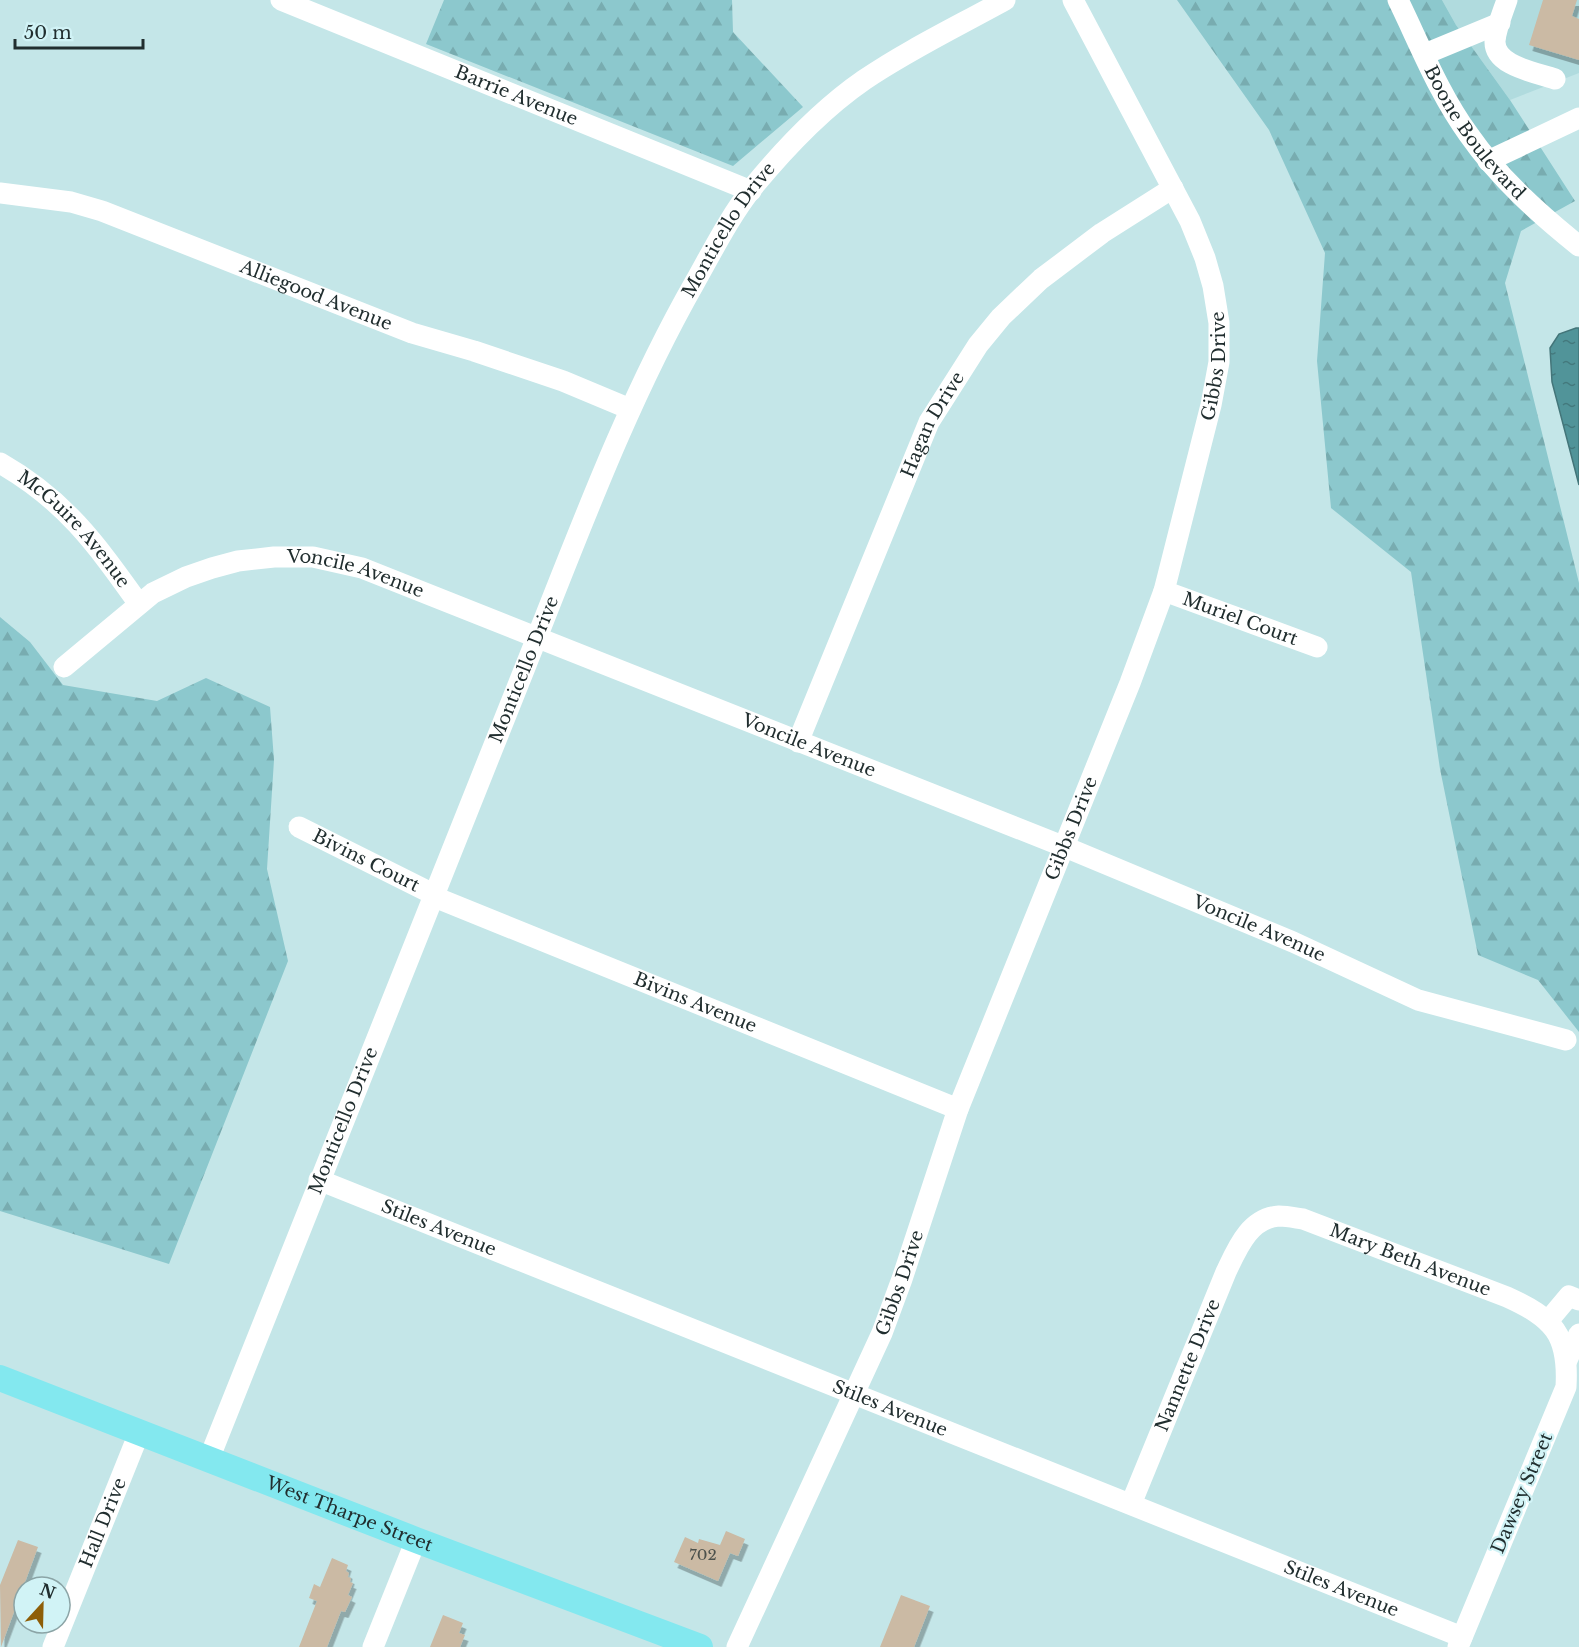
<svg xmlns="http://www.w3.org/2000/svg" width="1579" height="1647" font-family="'Libre Baskerville',serif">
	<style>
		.built { fill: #b0dbde }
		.forest { fill: url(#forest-firs) }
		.water { fill: url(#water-ripples); stroke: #437579; stroke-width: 1.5 }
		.building { fill: #cbbaa4; filter: url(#shadow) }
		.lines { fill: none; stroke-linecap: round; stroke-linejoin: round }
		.minor { stroke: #fff; stroke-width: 21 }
		.major { stroke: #83e8ef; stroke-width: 26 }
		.labels { text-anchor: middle; stroke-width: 4.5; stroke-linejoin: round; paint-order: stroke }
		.number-label { font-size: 15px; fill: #4c514c }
		.street-label { font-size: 18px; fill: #212e2f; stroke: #d1f3f6 }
	</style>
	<defs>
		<pattern id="forest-firs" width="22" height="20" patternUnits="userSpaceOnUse" patternTransform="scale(1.5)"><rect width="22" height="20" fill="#8cc8cd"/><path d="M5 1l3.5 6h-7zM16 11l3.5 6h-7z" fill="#78acb0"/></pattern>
		<pattern id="water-ripples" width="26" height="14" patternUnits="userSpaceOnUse" patternTransform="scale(1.5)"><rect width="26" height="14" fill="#519499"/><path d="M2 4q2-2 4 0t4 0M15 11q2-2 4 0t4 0" fill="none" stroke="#43797d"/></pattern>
		<filter id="shadow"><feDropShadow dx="3.5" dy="6" stdDeviation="0" flood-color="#0004"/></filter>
	</defs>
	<rect width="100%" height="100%" fill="#c4e6e8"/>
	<path class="built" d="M1442,0H1579V73L1510,100L1456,25Z"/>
	<path class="forest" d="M444,0H732L733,32L803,107L733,166L426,44Z
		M1177,0H1442L1456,25L1510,100L1575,201L1521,231L1505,283L1579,583V1032L1538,980L1478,955L1440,769L1411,572L1331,508L1317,361L1325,253L1269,130Z
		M0,617L30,642L63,685L157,701L206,678L270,707L274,760L267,869L288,961L169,1264L0,1211Z"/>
	<path class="water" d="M1576,328H1579V485L1552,382L1550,348L1559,334Z"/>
	<path class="building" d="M1543,0H1577L1572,16L1579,19V60L1529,45Z
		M726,1531L745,1539L738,1556L730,1553L718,1581L674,1562L685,1537L698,1543L699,1539L720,1545Z
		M18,1540L38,1547L1,1647L0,1585Z
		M332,1558L348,1565L346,1571L349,1573L348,1577L351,1578L350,1582L353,1583L348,1595L352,1597L345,1612L341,1611L327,1647H299L317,1601L309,1598L314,1584L320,1587Z
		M901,1595L930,1606L923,1624L914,1647H880Z
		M443,1615L463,1623L459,1633L465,1635L460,1647H430Z"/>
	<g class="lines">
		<g class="minor">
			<path id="s1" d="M281,0L751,191"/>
			<path id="s2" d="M1398,0C1420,45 1439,94 1469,135C1499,178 1538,213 1579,246"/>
			<path d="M1507,0C1503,12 1496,28 1495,41C1494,66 1535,72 1555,79"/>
			<path d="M1425,54L1500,23"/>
			<path d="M1488,161L1579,118"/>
			<path id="s3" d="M0,193L71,202L102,211L412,333L474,351L563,381L630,409"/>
			<path id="s4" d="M0,463C65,500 96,544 139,604"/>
			<path id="s5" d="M1164,591L1317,647"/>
			<path id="s6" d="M64,667L153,593L186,577L212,568L238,561L274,557H313L362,568L1065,847L1293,942L1418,1000L1566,1040"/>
			<path id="s7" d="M798,742L929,422L978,345L1001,317L1041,279L1102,233L1173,188"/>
			<path id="s8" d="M299,827L433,894"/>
			<path id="s9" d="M432,896L958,1109"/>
			<path id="s10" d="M319,1180L1462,1637"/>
			<path d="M1548,1321L1569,1296L1579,1300"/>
			<path d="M1567,1360L1579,1334"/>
			<path id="s11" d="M209,1459C314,1194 419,929 526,665C578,535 626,403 695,282C713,250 730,216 753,187C785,148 822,109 864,80C908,50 958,26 1005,0"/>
			<path id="s12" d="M1131,1504L1226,1272C1237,1249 1249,1218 1279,1216C1287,1216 1296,1218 1303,1219L1507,1297C1553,1318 1569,1334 1566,1387L1458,1647"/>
			<path id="s13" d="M53,1647L139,1433"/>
			<path d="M373,1647L416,1540"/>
			<path id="s14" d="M737,1647L882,1333L902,1279L958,1109L1130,683L1164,591L1211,405L1219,362V323L1213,286L1205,258L1190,221L1073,0"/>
		</g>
		<path class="major" id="s15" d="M0,1378L416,1540L700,1647"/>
	</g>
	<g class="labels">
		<g class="number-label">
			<text x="703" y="1560">702</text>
		</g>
		<g class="street-label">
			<text dy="6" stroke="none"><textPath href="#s1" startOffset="254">Barrie Avenue</textPath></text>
			<text dy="6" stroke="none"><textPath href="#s2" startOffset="154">Boone Boulevard</textPath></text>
			<text dy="6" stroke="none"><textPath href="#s11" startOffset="1336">Monticello Drive</textPath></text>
			<text dy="6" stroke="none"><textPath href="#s3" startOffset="334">Alliegood Avenue</textPath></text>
			<text dy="6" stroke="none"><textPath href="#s14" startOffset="1371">Gibbs Drive</textPath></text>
			<text dy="6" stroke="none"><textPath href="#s7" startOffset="345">Hagan Drive</textPath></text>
			<text dy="6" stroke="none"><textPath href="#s4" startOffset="100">McGuire Avenue</textPath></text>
			<text dy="6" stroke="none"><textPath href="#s6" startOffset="327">Voncile Avenue</textPath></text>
			<text dy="6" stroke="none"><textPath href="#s5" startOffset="81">Muriel Court</textPath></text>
			<text dy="6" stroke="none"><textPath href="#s11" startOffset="850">Monticello Drive</textPath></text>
			<text dy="6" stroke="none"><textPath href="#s6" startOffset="813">Voncile Avenue</textPath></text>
			<text dy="6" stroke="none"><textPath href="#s14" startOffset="885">Gibbs Drive</textPath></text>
			<text dy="6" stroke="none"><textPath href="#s8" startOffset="75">Bivins Court</textPath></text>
			<text dy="6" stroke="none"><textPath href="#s6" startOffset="1299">Voncile Avenue</textPath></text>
			<text dy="6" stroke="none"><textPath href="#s9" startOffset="284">Bivins Avenue</textPath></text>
			<text dy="6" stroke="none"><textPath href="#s11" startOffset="364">Monticello Drive</textPath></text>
			<text dy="6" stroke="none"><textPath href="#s10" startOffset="129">Stiles Avenue</textPath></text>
			<text dy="6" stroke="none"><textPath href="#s12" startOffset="471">Mary Beth Avenue</textPath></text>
			<text dy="6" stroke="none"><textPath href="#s14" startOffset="399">Gibbs Drive</textPath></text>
			<text dy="6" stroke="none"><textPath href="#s12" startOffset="150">Nannette Drive</textPath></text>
			<text dy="6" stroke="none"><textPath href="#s10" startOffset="615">Stiles Avenue</textPath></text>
			<text transform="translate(1522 1493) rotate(-67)" y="6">Dawsey Street</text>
			<text dy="6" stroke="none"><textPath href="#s15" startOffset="375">West Tharpe Street</textPath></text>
			<text dy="6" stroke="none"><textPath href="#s13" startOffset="134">Hall Drive</textPath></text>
			<text dy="6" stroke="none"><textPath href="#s10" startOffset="1101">Stiles Avenue</textPath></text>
		</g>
	</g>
	<g transform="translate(42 1605) rotate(22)"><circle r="28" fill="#d1f3f6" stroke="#8ba4a6" stroke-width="1.5"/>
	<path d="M0-4.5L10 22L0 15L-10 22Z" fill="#8e5e08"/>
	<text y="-9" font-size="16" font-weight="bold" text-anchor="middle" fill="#212e2f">N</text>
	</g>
	<path d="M15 39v9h128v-9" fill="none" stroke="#212e2f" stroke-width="3"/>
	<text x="24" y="39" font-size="18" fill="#212e2f" stroke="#d1f3f6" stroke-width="4.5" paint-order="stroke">50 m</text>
</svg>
